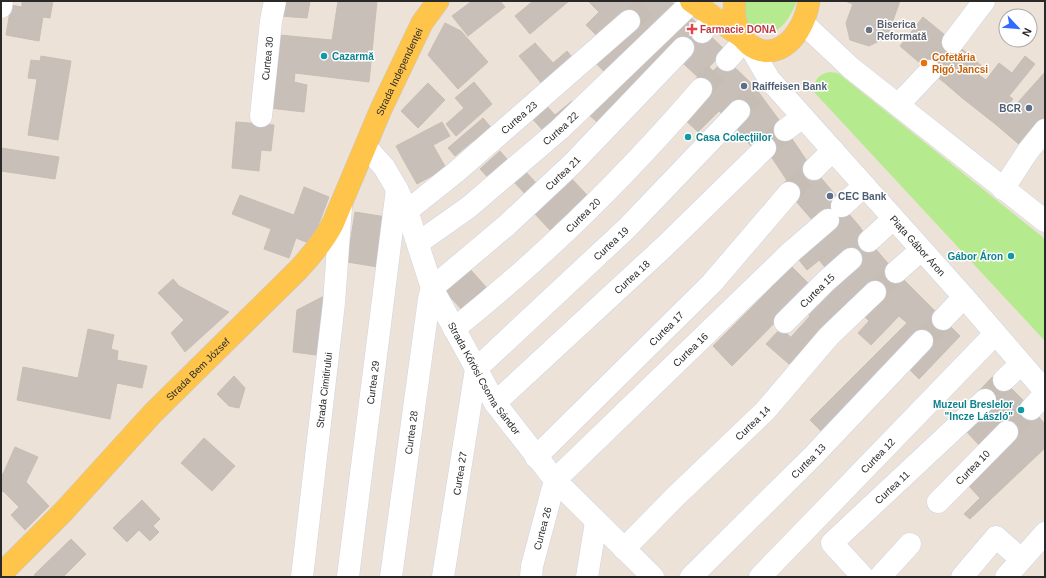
<svg xmlns="http://www.w3.org/2000/svg" width="1046" height="578" font-family="Arial,sans-serif">
	<style>
		.green { fill: #b6ea8e }
		.building { fill: #c8bfb8; stroke: #c8beb2 }
		.lines { fill: none; stroke-linecap: round; stroke-linejoin: round }
		.minor-tunnel { stroke: #c6bdb5; stroke-width: 22; stroke-dasharray: 22 11; stroke-linecap: butt }
		.minor-casing { stroke: #cdd4e4; stroke-width: 23 }
		.major-casing { stroke: #c7c7c7; stroke-width: 23 }
		.minor { stroke: #fff; stroke-width: 22 }
		.major { stroke: #ffc54b; stroke-width: 22 }
		.health-dot { fill: #e0444e; stroke: #fff; stroke-width: 1.5 }
		.worship-dot { fill: #6b7280; stroke: #fff; stroke-width: 1.5 }
		.culture-dot { fill: #0f9aa8; stroke: #fff; stroke-width: 1.5 }
		.food-dot { fill: #e8710a; stroke: #fff; stroke-width: 1.5 }
		.service-dot { fill: #5c6f8a; stroke: #fff; stroke-width: 1.5 }
		.labels { text-anchor: middle; stroke-width: 3; stroke-linejoin: round; paint-order: stroke }
		.worship-label { font-size: 10px; font-weight: bold; fill: #5b616d; stroke: #fff; text-anchor: start }
		.health-label { font-size: 10px; font-weight: bold; fill: #be3a42; stroke: #fff; text-anchor: start }
		.culture-label { font-size: 10px; font-weight: bold; fill: #0d838f; stroke: #fff; text-anchor: start }
		.food-label { font-size: 10px; font-weight: bold; fill: #c56008; stroke: #fff; text-anchor: start }
		.street-label { font-size: 10px; fill: #292929; stroke: #fff }
		.service-label { font-size: 10px; font-weight: bold; fill: #4e5e75; stroke: #fff; text-anchor: start }
	</style>
	<rect width="100%" height="100%" fill="#ede2d8"/>
	<path class="green" d="M747,1H797C792,13 785,27 773,32C761,37 746,29 743,16C743,12 745,5 747,1Z
		M830,72L838,73L1045,239V341L814,92C813,80 819,74 830,72Z"/>
	<path class="building" d="M22,1H53L50,18L43,17L39,41L6,35L11,5L22,7Z
		M281,1H310L307,18L278,16Z
		M338,1H377L369,82L295,73L294,82L307,85L304,112L269,108L279,35L332,40Z
		M472,1H500L505,7L468,36L452,16Z
		M533,1H559L563,6L530,34L515,16Z
		M559,1H569L563,6Z
		M588,1H615L625,10L599,38L586,25L599,12Z
		M615,1H671L676,6L652,33Z
		M845,1H900L887,37L869,46L850,40L846,23L853,4Z
		M686,13L701,27L674,55L659,40Z
		M923,17L945,35L921,64L900,46Z
		M635,19L652,33L611,79L593,60Z
		M445,23L461,31L488,62L458,89L428,55Z
		M701,27L725,50L699,78L674,55Z
		M945,35L969,55L946,84L921,64Z
		M659,40L674,55L627,104L612,89Z
		M535,43L553,63L567,51L578,64L547,90L519,56Z
		M969,55L984,68L961,97L946,84Z
		M41,56L71,61L58,140L28,135L37,79L28,78L31,60L40,61Z
		M1025,56L1035,64L1009,96L1013,99L994,123L961,97L979,75L986,80L999,63L1012,73Z
		M727,57V60L754,86L725,116L719,111L698,132L681,116L702,82Z
		M1045,72V119L1021,146L994,123L1009,106L1012,109Z
		M474,82L492,104L456,136L446,124L464,108L455,98Z
		M428,83L445,100L418,128L401,111Z
		M754,86L782,124L754,150L734,125L735,106Z
		M612,89L627,104L604,128L588,114Z
		M572,101L577,107L546,134L530,116L544,103L555,115Z
		M483,118L494,131L478,145L474,140L455,156L448,148Z
		M236,122L274,125L271,151L261,150L259,171L232,168Z
		M442,122L450,136L404,161L396,146Z
		M782,124L809,164L788,182L762,143Z
		M433,145L446,168L417,184L404,161Z
		M1,148L59,157L55,179L1,171Z
		M500,151L512,165L492,182L480,169Z
		M809,164L839,199L813,221L783,186Z
		M524,170L539,186L528,197L513,181Z
		M570,177L587,195L550,230L534,213Z
		M304,187L329,197L311,244L296,238L289,258L264,249L271,229L232,214L240,195L294,215Z
		M839,199L842,206L860,227L807,270L795,255L822,213Z
		M355,212L386,217L378,267L347,262Z
		M860,227L869,241L891,267L872,284L871,282L842,311L824,293L829,272L819,260Z
		M788,263L811,286L732,366L713,346L772,287L768,283Z
		M891,267L920,296L899,316L869,286Z
		M469,268L486,287L462,310L444,290Z
		M173,279L179,286L229,312L185,352L171,333L184,320L158,293Z
		M824,293L842,311L822,329L805,311Z
		M328,294L324,356L293,352L297,310Z
		M878,295L899,316L871,345L858,333L869,321L861,313Z
		M920,296L940,316L823,433L810,420L907,323L899,316Z
		M810,316L822,329L803,349L791,337Z
		M940,316L960,336L919,379L903,363L918,337Z
		M781,328L803,349L789,364L766,344Z
		M88,329L114,335L111,349L118,351L117,360L147,366L142,388L117,383L110,419L17,400L23,367L78,378Z
		M234,376L245,388L239,408L229,406L217,394Z
		M1000,377L1028,405L982,448L963,428L981,395Z
		M1028,405L1045,424V448L970,519L964,514L980,498L967,484L1003,428Z
		M204,438L235,466L212,491L181,463Z
		M15,447L38,457L26,482L49,506L25,530L11,515L19,507L4,492L1,491V474H3Z
		M142,500L160,519L153,526L159,532L150,541L139,530L127,542L113,528Z
		M71,539L86,554L63,577H37L34,575Z"/>
	<g class="lines">
		<path class="minor-tunnel" d="M629,21L652,1
			M930,71L953,42
			M701,89L727,60
			M739,111L757,91
			M765,148L785,130
			M789,193L814,169
			M875,292L896,272
			M922,341L943,319
			M985,400L1004,380
			M1007,432L1031,409"/>
		<defs>
			<g id="minor">
				<path d="M1,7L2,1"/>
				<path d="M803,23L851,68L1045,221"/>
				<path d="M702,32L714,17"/>
				<path d="M953,42L984,1"/>
				<path id="s1" d="M748,43L769,79L964,297L1045,391"/>
				<path d="M727,60L745,40"/>
				<path d="M898,105L930,71"/>
				<path id="s2" d="M261,116L271,21L275,1"/>
				<path d="M785,130L803,117"/>
				<path id="s3" d="M366,147L384,167L397,189L407,211L432,288L495,403L555,480L653,577"/>
				<path d="M814,169L833,150"/>
				<path d="M1003,189L1028,151L1045,130"/>
				<path d="M842,206L864,186"/>
				<path id="s4" d="M407,211L456,172L629,21"/>
				<path d="M869,241L893,219"/>
				<path id="s5" d="M418,243L469,207L560,129L692,2"/>
				<path d="M896,272L921,250"/>
				<path d="M943,319L964,297"/>
				<path id="s6" d="M785,322L826,281L851,259"/>
				<path id="s7" d="M454,329C543,258 626,176 701,89"/>
				<path d="M1004,380L1021,364"/>
				<path id="s8" d="M495,403L665,246L765,148"/>
				<path d="M1031,409L1045,394"/>
				<path id="s9" d="M536,457L712,283L789,193"/>
				<path id="s10" d="M938,502L1007,432"/>
				<path id="s11" d="M624,549L676,496L765,411L829,336L875,292"/>
				<path id="s12" d="M302,577L334,303L341,206"/>
				<path id="s13" d="M348,577L397,189"/>
				<path id="s14" d="M391,577L429,299L432,288L507,225L572,164L683,48"/>
				<path id="s15" d="M443,577L476,369L627,228L739,111"/>
				<path id="s16" d="M531,577L532,566L555,480L792,251L828,220"/>
				<path d="M587,577L596,522"/>
				<path id="s17" d="M691,577L813,456L922,341"/>
				<path id="s18" d="M760,577L995,334"/>
				<path id="s19" d="M863,577L832,543L985,400"/>
				<path d="M880,577L910,544"/>
				<path d="M962,577L996,537L1021,559"/>
				<path d="M1006,577L1045,533"/>
			</g>
			<g id="major">
				<path d="M691,1L742,37"/>
				<path d="M735,1C730,25 747,57 775,50C795,44 806,20 809,1"/>
				<path id="s20" d="M1,574L64,511L153,413L298,270C312,255 324,241 333,223L381,109L422,23L438,1"/>
			</g>
		</defs>
		<use href="#minor" class="minor-casing"/>
		<use href="#major" class="major-casing"/>
		<use href="#minor" class="minor"/>
		<use href="#major" class="major"/>
	</g>
	<path class="health-dot" d="M690 23h4v4h4v4h-4v4h-4v-4h-4v-4h4z"/>
	<circle class="worship-dot" cx="869" cy="30" r="4"/>
	<g class="culture-dot">
		<circle cx="324" cy="56" r="4"/>
		<circle cx="688" cy="137" r="4"/>
		<circle cx="1011" cy="256" r="4"/>
		<circle cx="1021" cy="410" r="4"/>
	</g>
	<circle class="food-dot" cx="924" cy="63" r="4"/>
	<g class="service-dot">
		<circle cx="744" cy="86" r="4"/>
		<circle cx="1029" cy="108" r="4"/>
		<circle cx="830" cy="196" r="4"/>
	</g>
	<g class="labels">
		<g class="worship-label">
			<text x="877" y="28">Biserica<tspan x="877" dy="12">Reformată</tspan></text>
		</g>
		<g class="health-label">
			<text x="700" y="33">Farmacie DONA</text>
		</g>
		<g class="culture-label">
			<text x="332" y="60">Cazarmă</text>
			<text x="696" y="141">Casa Colecțiilor</text>
			<text x="1003" y="260" text-anchor="end">Gábor Áron</text>
			<text x="1013" y="408" text-anchor="end">Muzeul Breslelor<tspan x="1013" dy="12">"Incze László"</tspan></text>
		</g>
		<g class="food-label">
			<text x="932" y="61">Cofetăria<tspan x="932" dy="12">Rigó Jancsi</tspan></text>
		</g>
		<g class="street-label">
			<text dy="4" stroke="none"><textPath href="#s2" startOffset="58">Curtea 30</textPath></text>
			<text dy="4" stroke="none"><textPath href="#s20" startOffset="649">Strada Independenței</textPath></text>
			<text dy="4" stroke="none"><textPath href="#s4" startOffset="146">Curtea 23</textPath></text>
			<text dy="4" stroke="none"><textPath href="#s5" startOffset="183">Curtea 22</textPath></text>
			<text dy="4" stroke="none"><textPath href="#s14" startOffset="466">Curtea 21</textPath></text>
			<text dy="4" stroke="none"><textPath href="#s7" startOffset="172">Curtea 20</textPath></text>
			<text dy="4" stroke="none"><textPath href="#s15" startOffset="395">Curtea 19</textPath></text>
			<text dy="4" stroke="none"><textPath href="#s1" startOffset="265">Piața Gábor Áron</textPath></text>
			<text dy="4" stroke="none"><textPath href="#s8" startOffset="186">Curtea 18</textPath></text>
			<text dy="4" stroke="none"><textPath href="#s6" startOffset="45">Curtea 15</textPath></text>
			<text dy="4" stroke="none"><textPath href="#s9" startOffset="183">Curtea 17</textPath></text>
			<text dy="4" stroke="none"><textPath href="#s16" startOffset="288">Curtea 16</textPath></text>
			<text dy="4" stroke="none"><textPath href="#s20" startOffset="284">Strada Bem József</textPath></text>
			<text dy="4" stroke="none"><textPath href="#s3" startOffset="262">Strada Kőrösi Csoma Sándor</textPath></text>
			<text dy="4" stroke="none"><textPath href="#s13" startOffset="196">Curtea 29</textPath></text>
			<text dy="4" stroke="none"><textPath href="#s12" startOffset="188">Strada Cimitirului</textPath></text>
			<text dy="4" stroke="none"><textPath href="#s11" startOffset="180">Curtea 14</textPath></text>
			<text dy="4" stroke="none"><textPath href="#s14" startOffset="146">Curtea 28</textPath></text>
			<text dy="4" stroke="none"><textPath href="#s18" startOffset="169">Curtea 12</textPath></text>
			<text dy="4" stroke="none"><textPath href="#s17" startOffset="165">Curtea 13</textPath></text>
			<text dy="4" stroke="none"><textPath href="#s10" startOffset="49">Curtea 10</textPath></text>
			<text dy="4" stroke="none"><textPath href="#s15" startOffset="105">Curtea 27</textPath></text>
			<text dy="4" stroke="none"><textPath href="#s19" startOffset="128">Curtea 11</textPath></text>
			<text dy="4" stroke="none"><textPath href="#s16" startOffset="50">Curtea 26</textPath></text>
		</g>
		<g class="service-label">
			<text x="752" y="90">Raiffeisen Bank</text>
			<text x="1021" y="112" text-anchor="end">BCR</text>
			<text x="838" y="200">CEC Bank</text>
		</g>
	</g>
	<rect width="1046" height="578" fill="none" stroke="#292929" stroke-width="4"/>
	<g transform="translate(1018 28) rotate(116)"><circle r="19" fill="#ffffff" stroke="#a9a9a9"/>
	<path d="M0-3L7 15L0 10L-7 15Z" fill="#336bff"/>
	<text y="-6" font-size="11" font-weight="bold" text-anchor="middle" fill="#292929">N</text>
	</g>
</svg>
